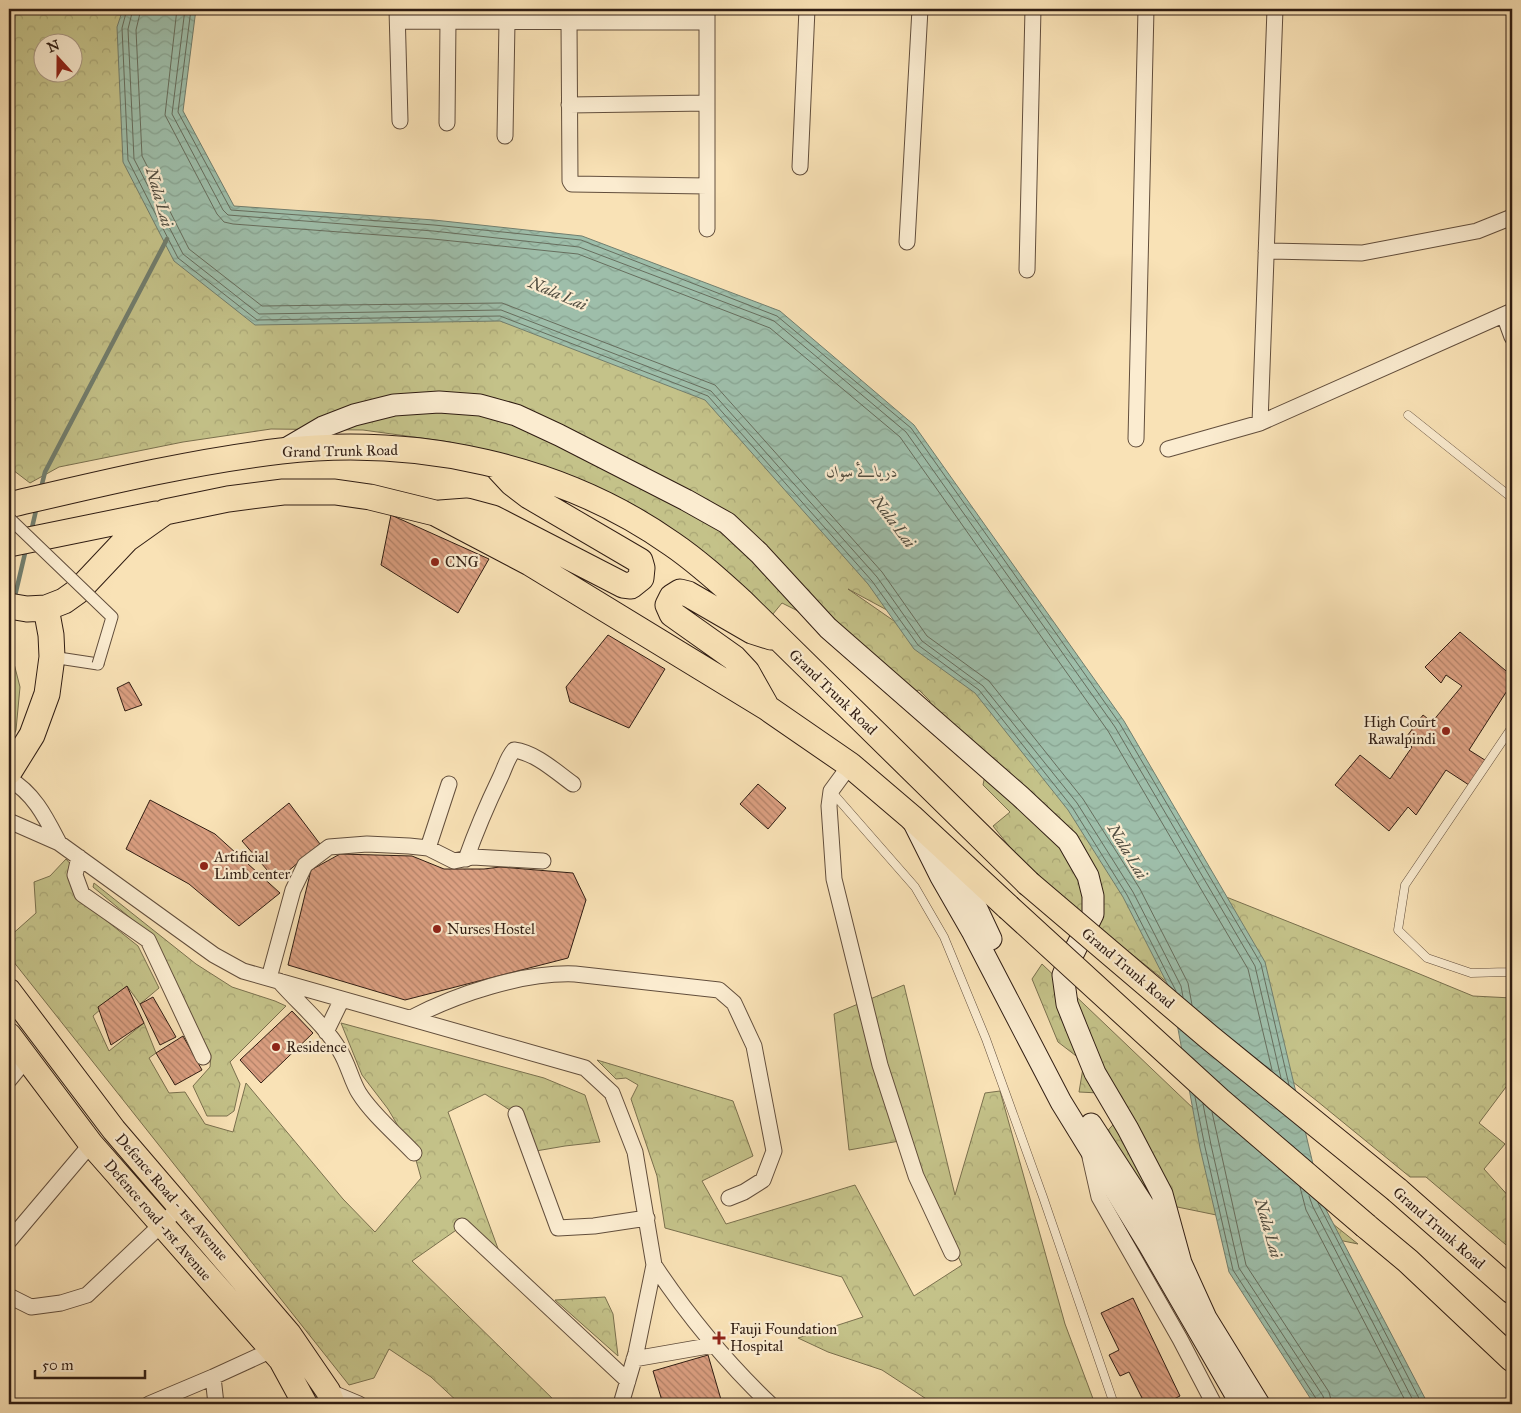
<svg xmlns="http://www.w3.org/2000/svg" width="1521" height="1413" font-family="'IM FELL Great Primer',Amiri,serif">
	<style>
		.green { fill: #c4c289; stroke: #7a704e }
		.forest { fill: url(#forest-crowns); stroke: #7a704e; fill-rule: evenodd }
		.water { fill: url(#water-waves); stroke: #727e6e }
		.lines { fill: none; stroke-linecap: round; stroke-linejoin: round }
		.shore { stroke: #676e5e; stroke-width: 1 }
		.stream { stroke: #727e6e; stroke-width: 4.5 }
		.building { fill: url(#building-back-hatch); stroke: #301d13 }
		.service-casing { stroke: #624e3c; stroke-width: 9 }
		.pedestrian-casing { stroke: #624e3c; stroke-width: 13 }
		.minor-casing { stroke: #624e3c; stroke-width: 17 }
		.secondary-casing { stroke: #301d13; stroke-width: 23 }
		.primary-casing { stroke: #301d13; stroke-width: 26 }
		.trunk-casing { stroke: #301d13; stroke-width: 27 }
		.service { stroke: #fbecd0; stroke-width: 8 }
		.pedestrian { stroke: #fbecd0; stroke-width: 11 }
		.minor { stroke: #fbecd0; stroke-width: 15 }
		.secondary { stroke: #fbecd0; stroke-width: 21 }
		.primary { stroke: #f9e2b6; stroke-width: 24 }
		.trunk { stroke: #f9e2b6; stroke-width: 25 }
		.pedestrian-bridge-casing { stroke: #624e3c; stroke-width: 13; stroke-linecap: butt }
		.trunk-bridge-casing { stroke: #301d13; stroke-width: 27; stroke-linecap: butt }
		.pedestrian-bridge { stroke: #fbecd0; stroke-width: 11 }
		.trunk-bridge { stroke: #f9e2b6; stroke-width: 25 }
		.poi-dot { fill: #8f2418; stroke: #fbecd0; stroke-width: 2 }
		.labels { text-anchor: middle; stroke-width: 4.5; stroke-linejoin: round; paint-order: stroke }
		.street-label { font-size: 15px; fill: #301d13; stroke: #fbecd0 }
		.poi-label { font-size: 15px; fill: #301d13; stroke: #fbecd0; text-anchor: start }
		.water-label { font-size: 16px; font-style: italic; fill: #514d40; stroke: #fbecd0 }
	</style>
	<defs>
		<pattern id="forest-crowns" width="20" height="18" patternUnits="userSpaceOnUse" patternTransform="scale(1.25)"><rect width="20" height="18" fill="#c4c289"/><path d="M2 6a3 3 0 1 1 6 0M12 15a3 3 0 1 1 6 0" fill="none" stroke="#a9a675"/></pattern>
		<pattern id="water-waves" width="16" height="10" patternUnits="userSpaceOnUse" patternTransform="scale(1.25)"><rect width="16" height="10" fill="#9ebeaa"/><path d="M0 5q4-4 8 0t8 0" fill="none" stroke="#88a391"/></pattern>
		<pattern id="building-back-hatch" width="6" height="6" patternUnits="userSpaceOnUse" patternTransform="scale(1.25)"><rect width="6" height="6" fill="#db9f81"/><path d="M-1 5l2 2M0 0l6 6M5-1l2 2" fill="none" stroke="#b28168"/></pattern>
	</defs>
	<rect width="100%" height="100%" fill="#f9e2b6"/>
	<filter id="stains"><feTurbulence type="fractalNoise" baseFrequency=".004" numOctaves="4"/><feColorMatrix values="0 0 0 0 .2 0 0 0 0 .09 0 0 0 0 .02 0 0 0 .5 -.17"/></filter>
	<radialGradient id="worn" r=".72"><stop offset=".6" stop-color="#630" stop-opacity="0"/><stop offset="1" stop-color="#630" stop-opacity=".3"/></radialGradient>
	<path class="green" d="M9,644L20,687L16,730L9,745Z"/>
	<path class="forest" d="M9,9H133L171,245L503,306L734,390L948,643L848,589L992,689L1108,850L1410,970L1473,996L1512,998V1079L1479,1123L1505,1144L1484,1169L1512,1200V1250L1426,1177H1410L1317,1101L1033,876L993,826L1010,812L983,785L988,760L924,715L930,701L919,690L912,693L837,646L798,611L782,603L768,620L529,466L450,442L363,430L271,429L183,442L59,467L30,483L9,467ZM42,42H72V72H42Z
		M66,859L74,868L78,898L138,946L159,988L140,1004L127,986L93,1016L109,1051L144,1023L156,1053L149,1058L169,1093L185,1092L205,1124L233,1132L246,1083L343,1199L375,1232L421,1178L414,1153L388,1109L362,1075L341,1023L544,1078L585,1095L600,1142L565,1146L530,1152L516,1114L485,1094L448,1112L504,1265L462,1226L412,1261L558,1404H460L431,1377L389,1349L374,1378L349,1385L9,956V937L36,913L34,882L50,876Z
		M94,883L196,964L232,987L275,1001L286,1006L230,1062L240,1084L234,1111L227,1116H207L193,1086L210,1067L211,1055L151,935L93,887Z
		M1042,964L1218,1132L1358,1244L1148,1201L1099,1140L1123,1114L1099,1093L1079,1092L1084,1062L1058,1042L1032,979Z
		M904,985L955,1195L985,1093L1000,1091L1065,1324L1095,1404H934L882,1370L828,1352L798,1338L863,1317L842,1277L665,1228L657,1176L631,1099L638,1085L626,1078L616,1079L597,1060L733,1101L753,1156L702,1181L726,1224L855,1185L914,1296L962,1265L905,1140L849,1150L834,1014Z
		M605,1297L613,1314L618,1356L555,1300Z"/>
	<path class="water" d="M123,9H196L183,111L234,206L434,220L582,236L780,311L914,425L1124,721L1265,962L1322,1202L1428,1404H1314L1229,1272L1200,1148L1171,991L1123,897L1068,810L975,693L914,649L868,584L705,400L500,321L255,325L174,261L123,162L117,27Z"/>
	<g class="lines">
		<path class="shore" d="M127,9L122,28L128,160L178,258L257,320L500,316L708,396L872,581L918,645L979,690L1072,807L1127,895L1176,991
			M133,9L128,29L134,159L183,254L259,314L501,310L711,391L877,577L922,641L983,686L1077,803L1133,892L1181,986L1183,997
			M141,9L136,30L142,156L189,249L262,306L502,303L715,385L882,572L927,636L989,681L1083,799L1140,889L1188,983L1192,1005
			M177,9L165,115L217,214L224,222L233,224L433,239L578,254L770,328L900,437L1108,731L1248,969L1272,1070
			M185,9L172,114L223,210L228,215L433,231L579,247L774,321L906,432L1115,727L1255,966L1281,1078
			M191,9L178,112L231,210L434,225L581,240L777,316L911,428L1120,724L1261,964L1289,1085
			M1195,1097L1205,1147L1233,1270L1317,1400L1318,1404
			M1203,1104L1211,1145L1239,1268L1323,1396L1325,1404
			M1212,1112L1246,1265L1329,1392L1332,1404
			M1300,1187L1306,1210L1407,1404
			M1309,1196L1313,1207L1415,1404
			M1318,1203L1422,1404"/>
		<path class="stream" d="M41,488L45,472L167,239
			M31,532L37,506
			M14,600L26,549"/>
	</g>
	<path class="building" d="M391,515L489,559L458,613L381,565Z
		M1460,632L1512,676V683L1469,750L1488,762L1472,787L1446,770L1416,815L1408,807L1389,831L1335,785L1360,755L1390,779L1412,747L1404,740L1423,715L1432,722L1462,686L1446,675L1441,683L1425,667Z
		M608,635L665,669L629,728L570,702L566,687Z
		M129,682L142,705L125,711L117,688Z
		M758,784L786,808L768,829L740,804Z
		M150,800L215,834L280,893L239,926L189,884L126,849Z
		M289,803L320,844L286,873L274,878L242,841Z
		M340,854L412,856L444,869H484L500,867L573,873L586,900L568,958L405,1000L288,965L311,870Z
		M127,986L144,1023L111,1045L98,1007Z
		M153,997L176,1037L160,1045L140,1004Z
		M292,1011L313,1033L261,1083L240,1060Z
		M183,1036L202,1070L175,1085L156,1053Z
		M1133,1298L1180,1396L1164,1404H1145L1129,1372L1120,1376L1109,1355L1119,1350L1101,1313Z
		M708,1355L722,1403L716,1404H663L653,1371Z"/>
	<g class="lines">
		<defs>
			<path id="service" d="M1408,415L1512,498
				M1512,727L1405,885L1398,930L1427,958L1471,973L1507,972L1512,971
				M831,791L915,887L944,937L986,1039L1043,1197L1114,1404"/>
			<path id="pedestrian" d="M52,657L98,664"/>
			<path id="minor" d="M397,9L400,121
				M399,21L707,22
				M569,22L570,181L572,184L707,186
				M569,105L707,103
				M447,123L448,21
				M505,136L507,22
				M800,167L807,9
				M707,229V9
				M907,242L920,9
				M1266,251L1362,253L1477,231L1512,217
				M1027,270L1033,9
				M1504,315L1512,337
				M1260,423L1275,9
				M1136,439L1146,9
				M1168,449L1260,423L1512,311
				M850,765L831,791L829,806L834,879L880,1065L916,1176L952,1253
				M9,779C34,793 46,818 59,843
				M9,821L59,843L214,955L243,971L585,1068L612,1093L635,1152L654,1265L636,1353L621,1404
				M428,848L449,784
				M79,857L75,875L82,894L148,940L203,1057
				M466,859C476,831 487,805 500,778C505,768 507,758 514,750C536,753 555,771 573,784
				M269,978L293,890L305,865L329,847L367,844L409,846L428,848L454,861L473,857L543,861
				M279,981C299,1004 325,1025 340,1051C348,1064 352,1082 359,1093C372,1114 397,1135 414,1153
				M411,1018C457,994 523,972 575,974L719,990L734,1003L754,1046L774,1151L763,1180L744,1192L729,1198
				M326,1032L342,999
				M9,1080L27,1058
				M516,1114L558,1228L594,1226L647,1218
				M1090,1157L1099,1197L1180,1339L1214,1404
				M462,1226L628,1381
				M9,1241L91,1144
				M654,1265C688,1316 726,1362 770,1404
				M9,1296L31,1307L61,1303L87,1295L180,1207
				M634,1359L714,1345
				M213,1377L216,1404
				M328,1391L359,1404
				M149,1404L213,1377L272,1350"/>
			<path id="secondary" d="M282,451L323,427L354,415L394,405L439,402L480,405L516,415L559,435L686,500L727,523L759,553L828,628L1020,796L1068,841L1088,876L1093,896V914L1065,970L1063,975L1067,1004L1077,1029L1095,1073L1128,1129L1162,1194L1181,1263
				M914,823L941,877L972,931L1061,1102L1149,1245L1241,1404
				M953,858L991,939
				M1091,1124L1181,1263L1206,1318L1259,1404"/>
			<path id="primary" d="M9,991L114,1130L289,1334L328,1391L333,1404
				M9,1035L91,1144L281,1360L305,1404"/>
			<path id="trunk" d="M9,505C99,484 189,462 281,451C416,436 560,465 672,544C697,561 719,581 741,601L1028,883
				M440,513L467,511L493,518L623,585L631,586L641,578L642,568L640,561L529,496L512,483L499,469
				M9,544L156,514
				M9,606L27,609L46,608L64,601L78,591L127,539L165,512L228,499L283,492H335L370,497L435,513L530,563L766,707L850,765L911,817L1008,907
				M765,704L747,672L734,658L672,614L668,605L672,597L680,592L688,594L752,631L771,637
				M9,772L32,735L47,694L52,657L51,635L46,608
				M1397,1190L1512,1291
				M1366,1226L1408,1261L1512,1359"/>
		</defs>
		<use href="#service" class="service-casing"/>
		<use href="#pedestrian" class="pedestrian-casing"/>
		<use href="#minor" class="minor-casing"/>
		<use href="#secondary" class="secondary-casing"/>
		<use href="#primary" class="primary-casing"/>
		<use href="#trunk" class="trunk-casing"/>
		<use href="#service" class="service"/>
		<use href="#pedestrian" class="pedestrian"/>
		<use href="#minor" class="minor"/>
		<use href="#secondary" class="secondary"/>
		<use href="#primary" class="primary"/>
		<use href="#trunk" class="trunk"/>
		<defs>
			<path id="pedestrian-bridge" d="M9,518L112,617L98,664"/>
			<path id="trunk-bridge" d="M1028,883L1209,1037L1397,1190
				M1008,907L1219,1100L1366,1226"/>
		</defs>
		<use href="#pedestrian-bridge" class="pedestrian-bridge-casing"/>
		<use href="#trunk-bridge" class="trunk-bridge-casing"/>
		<use href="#pedestrian-bridge" class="pedestrian-bridge"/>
		<use href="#trunk-bridge" class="trunk-bridge"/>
	</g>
	<g class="poi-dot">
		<circle cx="435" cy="562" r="5"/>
		<circle cx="1446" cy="731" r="5"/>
		<circle cx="204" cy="866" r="5"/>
		<circle cx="437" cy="929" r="5"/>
		<circle cx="276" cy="1047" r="5"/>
		<path d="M716.5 1330.5h5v5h5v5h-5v5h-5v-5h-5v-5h5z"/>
	</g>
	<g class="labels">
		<g class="street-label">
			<text transform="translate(340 451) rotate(-1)" y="5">Grand Trunk Road</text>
			<text transform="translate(833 692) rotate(44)" y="5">Grand Trunk Road</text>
			<text transform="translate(1128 968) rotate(40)" y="5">Grand Trunk Road</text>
			<text transform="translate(172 1197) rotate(49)" y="5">Defence Road - 1st Avenue</text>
			<text transform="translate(158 1220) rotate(49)" y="5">Defence road -1st Avenue</text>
			<text transform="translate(1439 1228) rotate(41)" y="5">Grand Trunk Road</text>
		</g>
		<g class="poi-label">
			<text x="445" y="567">CNG</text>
			<text x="1436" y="727" text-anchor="end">High Court<tspan x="1436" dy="17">Rawalpindi</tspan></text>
			<text x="214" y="862">Artificial<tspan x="214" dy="17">Limb center</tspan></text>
			<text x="447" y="934">Nurses Hostel</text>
			<text x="286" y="1052">Residence</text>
			<text x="730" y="1334">Fauji Foundation<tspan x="730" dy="17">Hospital</tspan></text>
		</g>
		<g class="water-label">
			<text transform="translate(160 197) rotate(74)" y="6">Nala Lai</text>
			<text transform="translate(558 293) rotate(23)" y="6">Nala Lai</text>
			<text x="862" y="477">دریائے سواں</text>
			<text transform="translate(894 521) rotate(53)" y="6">Nala Lai</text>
			<text transform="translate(1128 851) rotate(59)" y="6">Nala Lai</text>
			<text transform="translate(1269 1228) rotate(74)" y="6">Nala Lai</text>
		</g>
	</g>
	<rect width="1521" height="1413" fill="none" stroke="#f9e2b6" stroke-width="30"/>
	<rect x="10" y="10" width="1501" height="1393" fill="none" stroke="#301d13" stroke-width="2.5"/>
	<rect x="15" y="15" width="1491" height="1383" fill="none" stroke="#301d13"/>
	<g transform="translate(58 58) rotate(339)"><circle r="24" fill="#fbecd0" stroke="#aa9984"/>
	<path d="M0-4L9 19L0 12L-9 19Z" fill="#8f2418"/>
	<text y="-8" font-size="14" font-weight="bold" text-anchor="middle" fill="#301d13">N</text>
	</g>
	<path d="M35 1370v8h110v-8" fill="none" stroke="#301d13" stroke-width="2.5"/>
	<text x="42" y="1370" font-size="15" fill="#301d13" stroke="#fbecd0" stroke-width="4" paint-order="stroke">50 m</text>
	<rect width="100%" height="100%" filter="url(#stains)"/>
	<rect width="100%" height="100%" fill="url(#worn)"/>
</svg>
